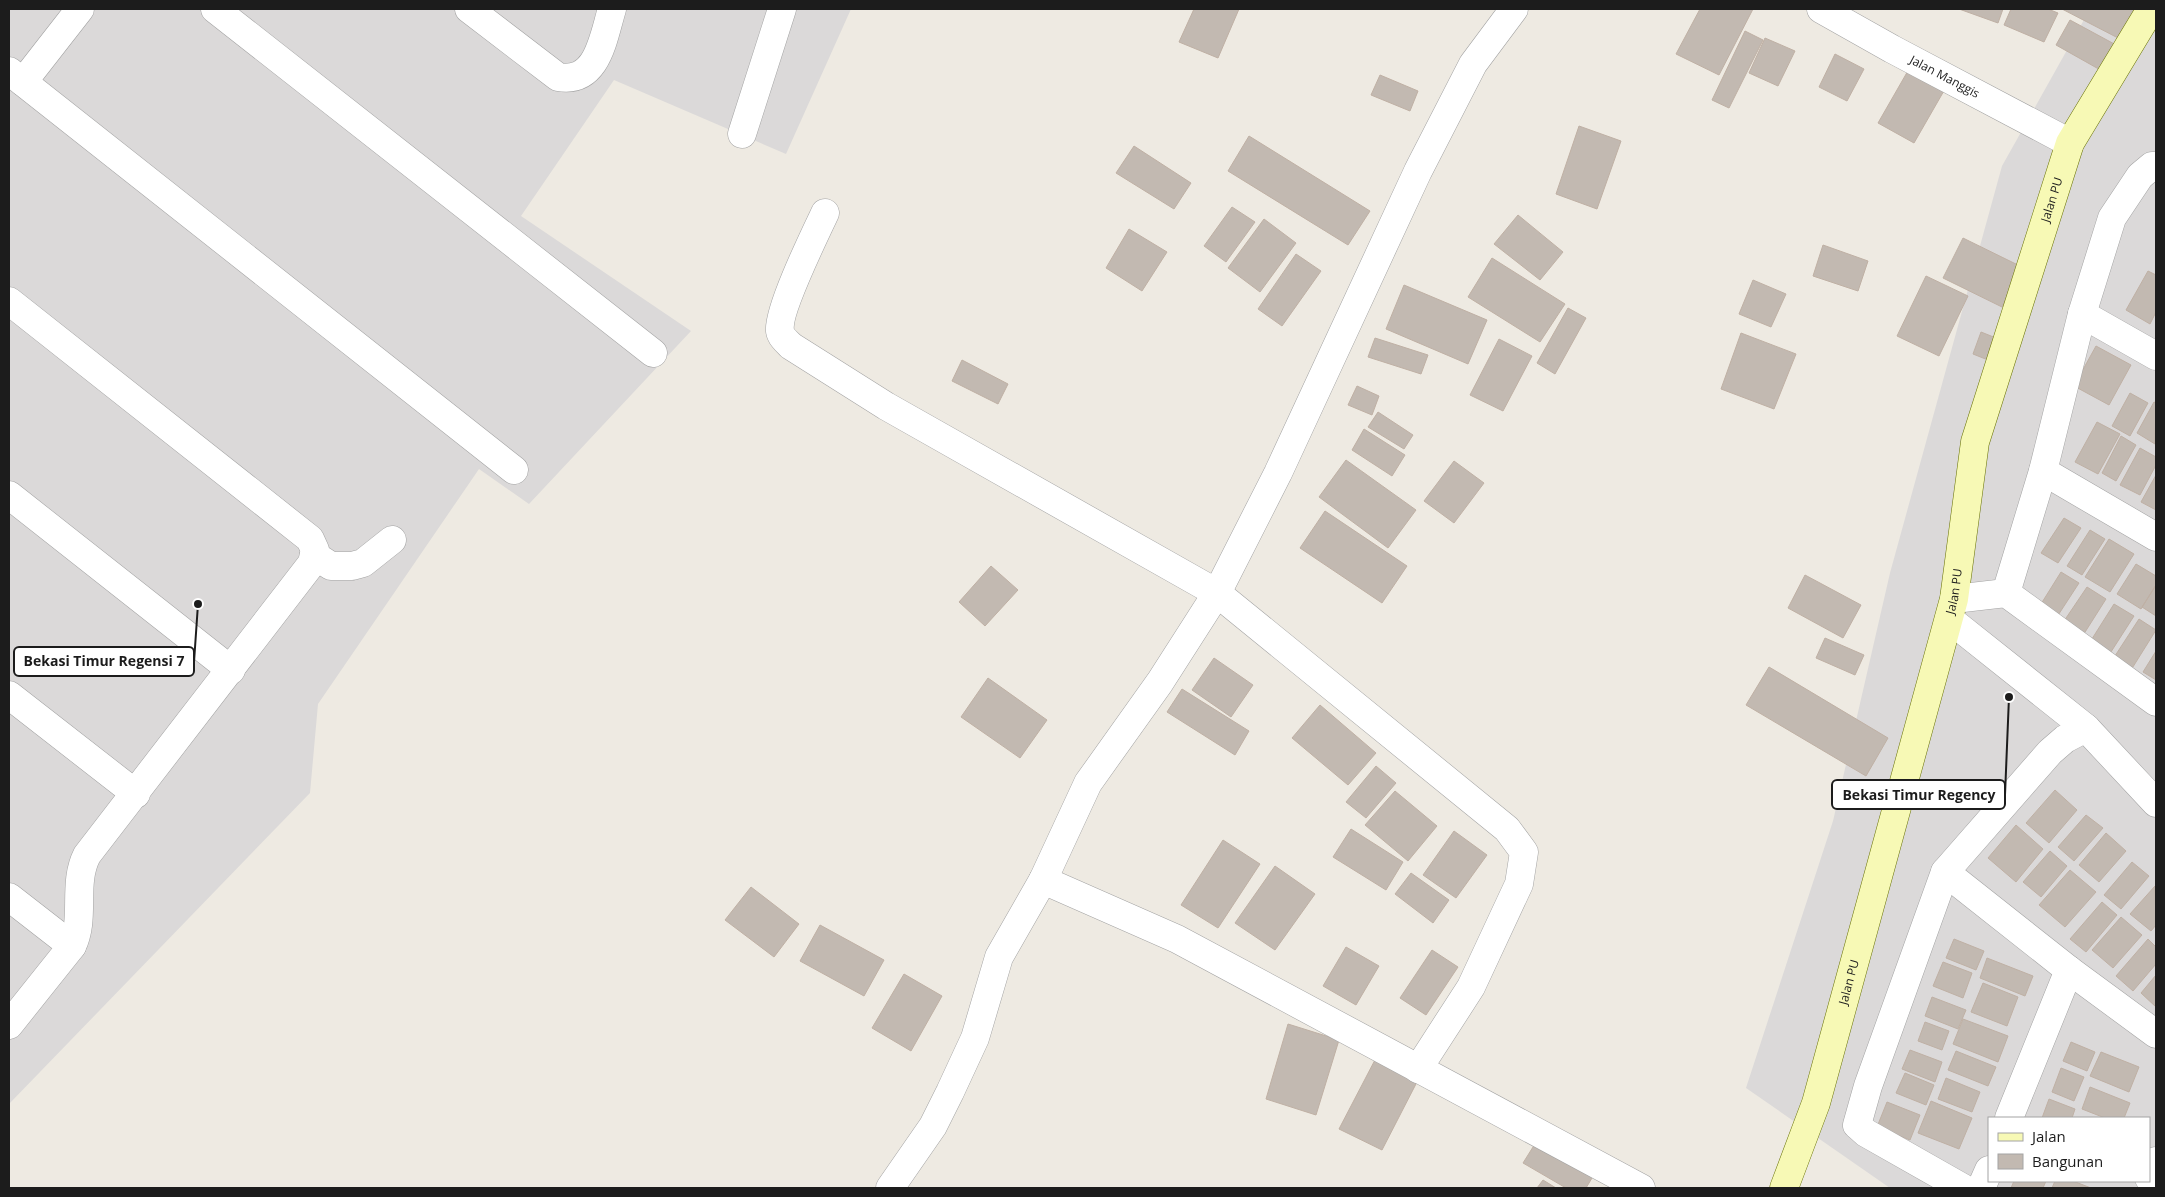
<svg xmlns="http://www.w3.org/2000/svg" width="2165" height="1197" font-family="'Open Sans',sans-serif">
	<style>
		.residential { fill: #dbd9d9; fill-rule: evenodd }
		.building { fill: #c2b9b1; stroke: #bfb0a4 }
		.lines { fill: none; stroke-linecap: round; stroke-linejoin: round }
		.street-casing { stroke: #a3a3a3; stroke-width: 29 }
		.secondary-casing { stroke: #687205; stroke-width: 29 }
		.street { stroke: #fff; stroke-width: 28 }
		.secondary { stroke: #f7f9b5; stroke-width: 28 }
		.labels { text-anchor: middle; stroke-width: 4; stroke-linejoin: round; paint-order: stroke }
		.street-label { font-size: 12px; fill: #1c1c1c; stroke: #fff }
		.leader { fill: none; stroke: #1c1c1c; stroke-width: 2 }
		.callout-dot { fill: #1c1c1c; stroke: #fff; stroke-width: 2 }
		.callout { fill: #fff; stroke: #1c1c1c; stroke-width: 2 }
		.callout-label { font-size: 14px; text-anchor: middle; font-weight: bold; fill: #1c1c1c }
	</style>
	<rect width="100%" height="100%" fill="#eeeae2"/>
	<path class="residential" d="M9,9H851L786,154L614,80L521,216L691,331L529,504L479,469L318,704L310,793L9,1104Z
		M2090,9H2156V1188H1890L1746,1088L1833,821L1890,573L2002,166ZM1989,1118H2149V1181H1989Z"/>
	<path class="building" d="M1194,9H1239L1218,58L1179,42Z
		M1700,9H1753L1719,75L1676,54Z
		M1959,9H2003L1998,23Z
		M2011,9H2048L2058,13L2044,42L2004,25Z
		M2062,9H2136L2120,39Z
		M2070,20L2118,46L2104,72L2056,45Z
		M1745,31L1763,40L1729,108L1712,100Z
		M1765,38L1795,51L1778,86L1749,73Z
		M1835,54L1864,69L1847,101L1819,87Z
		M1909,69L1945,89L1914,143L1878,123Z
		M1380,75L1418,91L1410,111L1371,95Z
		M1579,126L1621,141L1597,209L1556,194Z
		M1249,136L1370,211L1348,245L1228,171Z
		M1134,146L1191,183L1174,209L1116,173Z
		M1232,207L1255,222L1226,262L1204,246Z
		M1518,215L1563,252L1540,280L1494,244Z
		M1264,219L1296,243L1260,292L1228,268Z
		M1129,229L1167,252L1142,291L1106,268Z
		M1963,238L2022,267L2002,307L1943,278Z
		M1823,245L1868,261L1858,291L1813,276Z
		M1296,254L1321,271L1282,326L1258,309Z
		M1492,258L1565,304L1540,342L1468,297Z
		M2148,271L2156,275V312L2150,324L2126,310Z
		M1926,276L1968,296L1939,356L1897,336Z
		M1753,280L1786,294L1771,327L1739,314Z
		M1404,285L1487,320L1468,364L1386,329Z
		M1568,308L1586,318L1555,374L1537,363Z
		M1981,332L2001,340L1993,362L1973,354Z
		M1741,333L1796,354L1774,409L1721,389Z
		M1375,338L1428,355L1421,374L1368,357Z
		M1499,339L1532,356L1503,411L1470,395Z
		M2096,346L2131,365L2109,405L2074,386Z
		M962,360L1008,384L998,404L952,381Z
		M1357,386L1379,396L1372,415L1348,405Z
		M2130,393L2148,403L2130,436L2112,426Z
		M2154,402L2156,403L2155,444L2137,433Z
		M1378,412L1413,435L1404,449L1368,427Z
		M2097,422L2120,434L2098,474L2075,462Z
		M1364,429L1405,455L1392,476L1352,450Z
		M2121,436L2136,445L2116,481L2102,473Z
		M2140,448L2156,457V465L2140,495L2120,485Z
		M1346,460L1416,510L1388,548L1319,497Z
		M1454,461L1484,483L1454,523L1424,501Z
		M2156,475V510L2141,502Z
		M1325,511L1407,566L1382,603L1300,548Z
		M2064,518L2081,528L2058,563L2041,553Z
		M2090,530L2105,539L2082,575L2067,566Z
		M2109,539L2134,554L2110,592L2085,577Z
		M2136,564L2156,576V585L2141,609L2117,594Z
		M991,566L1018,590L985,626L959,602Z
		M2061,572L2079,583L2053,623L2036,612Z
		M1805,575L1861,605L1843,638L1788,608Z
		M2156,585V616L2142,607Z
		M2087,587L2106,599L2080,640L2060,627Z
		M2114,604L2134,616L2109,655L2090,642Z
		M2139,619L2156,630L2131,670L2113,659Z
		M1825,638L1864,655L1855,675L1816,658Z
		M2156,651V680L2143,672Z
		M1214,658L1253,685L1231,717L1192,690Z
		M1769,667L1888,738L1866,776L1746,705Z
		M988,678L1047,720L1020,758L961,717Z
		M1182,689L1249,731L1235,755L1167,712Z
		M1320,705L1376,753L1348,785L1292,738Z
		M1376,766L1396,783L1366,818L1346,802Z
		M2055,790L2077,810L2049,843L2026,823Z
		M1395,791L1437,826L1408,861L1365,825Z
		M2086,815L2103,828L2074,861L2058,847Z
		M2016,825L2043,849L2016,882L1988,858Z
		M1351,829L1403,862L1386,890L1333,857Z
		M1454,831L1487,855L1456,898L1423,875Z
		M2106,833L2126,851L2099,882L2079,865Z
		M1223,840L1260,864L1218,928L1181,905Z
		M2050,851L2067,866L2041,897L2023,882Z
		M2132,862L2149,876L2121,909L2104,895Z
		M1275,866L1315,894L1275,950L1235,923Z
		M2070,870L2096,892L2065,927L2039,905Z
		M1411,873L1449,900L1433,923L1395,894Z
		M2155,886L2156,925L2151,931L2130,914Z
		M751,887L799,924L774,957L725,920Z
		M2102,902L2117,915L2086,952L2070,939Z
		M2121,917L2142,935L2113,968L2092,950Z
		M820,925L884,960L864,996L800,961Z
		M1954,939L1984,951L1976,970L1946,958Z
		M2148,939L2156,947V964L2133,991L2116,976Z
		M1346,947L1379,966L1356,1005L1323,986Z
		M1432,950L1458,967L1426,1015L1400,998Z
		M1987,958L2033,976L2025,996L1980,978Z
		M1943,962L1972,973L1963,998L1933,986Z
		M904,974L942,996L911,1051L872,1028Z
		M2156,975V1007L2141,993Z
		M1983,983L2018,997L2007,1026L1971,1012Z
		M1932,997L1966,1010L1958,1029L1925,1016Z
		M1963,1019L2008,1036L1998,1062L1953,1044Z
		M1925,1022L1949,1031L1942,1050L1918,1041Z
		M1288,1024L1339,1040L1316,1115L1266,1099Z
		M2071,1042L2095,1052L2087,1071L2063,1061Z
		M1910,1050L1942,1062L1935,1082L1902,1069Z
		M1956,1051L1996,1067L1988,1086L1948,1070Z
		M2101,1052L2139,1067L2129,1092L2090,1076Z
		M1376,1058L1418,1080L1382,1150L1339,1129Z
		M2061,1068L2084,1077L2074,1101L2052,1092Z
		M1905,1073L1934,1085L1926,1105L1896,1093Z
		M1946,1078L1980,1092L1972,1112L1938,1099Z
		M2090,1087L2130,1103L2124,1118H2105L2082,1109Z
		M2049,1099L2075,1109L2072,1118H2042Z
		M1931,1101L1972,1118L1959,1149L1918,1133Z
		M1887,1102L1920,1115L1910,1140L1877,1127Z
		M1538,1139L1595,1173L1586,1188H1566L1523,1163Z
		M1543,1180L1556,1188H1537Z
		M2014,1181H2046L2043,1188H2011Z
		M2055,1181H2073L2091,1188H2052Z"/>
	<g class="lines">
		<defs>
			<g id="street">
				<path d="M215,9L653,353"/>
				<path d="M469,9L558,77C598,84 603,38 612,9"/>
				<path id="s1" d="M1821,9L1892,49L2070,143"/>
				<path d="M9,71L514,470"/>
				<path d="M23,82L80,9"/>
				<path d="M742,134L782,9"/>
				<path d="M825,213C815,234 777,312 780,331C781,337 787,342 791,346L886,406L1217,593L1507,829L1524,852L1519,884L1471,987L1418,1069"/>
				<path d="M9,301L310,539L315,550L312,563L87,855C72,884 86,918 72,946L9,1025"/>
				<path d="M2082,314L2156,356"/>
				<path d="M2043,471L2156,537"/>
				<path d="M9,495L231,670"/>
				<path d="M314,555L331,566H352L363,563L392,540"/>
				<path d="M2006,593L2043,471L2082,314L2112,218L2140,176L2152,166H2156"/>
				<path d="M1954,599L2006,593L2156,702"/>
				<path d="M1949,619L2086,728"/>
				<path d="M9,695L136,794"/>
				<path d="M1945,872L2069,970L2156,1034"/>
				<path d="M1043,880L1177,939L1641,1188"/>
				<path d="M9,897L72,946"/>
				<path d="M2009,1118L2069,970"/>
				<path d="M2149,1178L2156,1161"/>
				<path d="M890,1188L933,1126L950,1092L975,1038L999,957L1043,880L1088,783L1160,682L1217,593L1278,473L1418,171L1473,64L1514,9"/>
				<path d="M1963,1188L1866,1133L1857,1125L1868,1086L1945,872L2050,752L2065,739L2086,728L2156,803"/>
				<path d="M1981,1188L1989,1170"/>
			</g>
			<g id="secondary">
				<path id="s2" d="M1784,1188L1816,1103L1954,599L1975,442L2070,143L2151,9"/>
			</g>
		</defs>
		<use href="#street" class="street-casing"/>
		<use href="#secondary" class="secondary-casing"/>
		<use href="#street" class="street"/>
		<use href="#secondary" class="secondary"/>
	</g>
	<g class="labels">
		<g class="street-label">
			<text dy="4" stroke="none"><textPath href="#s1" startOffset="141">Jalan Manggis</textPath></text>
			<text dy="4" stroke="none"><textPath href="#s2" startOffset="1026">Jalan PU</textPath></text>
			<text dy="4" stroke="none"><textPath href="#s2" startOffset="621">Jalan PU</textPath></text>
			<text dy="4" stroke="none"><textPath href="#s2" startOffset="216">Jalan PU</textPath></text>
		</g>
	</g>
	<path class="leader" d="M198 604L194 662M2009 697L2005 795"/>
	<g class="callout-dot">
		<circle cx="198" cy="604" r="5"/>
		<circle cx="2009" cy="697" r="5"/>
	</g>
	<g class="callout">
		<rect x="14" y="647" width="180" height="29" rx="5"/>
		<rect x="1832" y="780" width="173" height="29" rx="5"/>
	</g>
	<g class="callout-label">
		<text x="104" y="666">Bekasi Timur Regensi 7</text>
		<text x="1919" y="800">Bekasi Timur Regency</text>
	</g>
	<rect width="2165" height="1197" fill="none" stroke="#1c1c1c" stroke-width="20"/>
	<rect x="1988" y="1117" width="162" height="65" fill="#ffffff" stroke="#a4a4a4"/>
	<rect x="1998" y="1133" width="25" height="8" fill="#f7f9b5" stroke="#a4a4a4"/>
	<text x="2032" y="1142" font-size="15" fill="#1c1c1c">Jalan</text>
	<rect x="1998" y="1154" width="25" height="15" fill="#c2b9b1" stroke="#a4a4a4"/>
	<text x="2032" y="1167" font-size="15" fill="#1c1c1c">Bangunan</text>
</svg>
